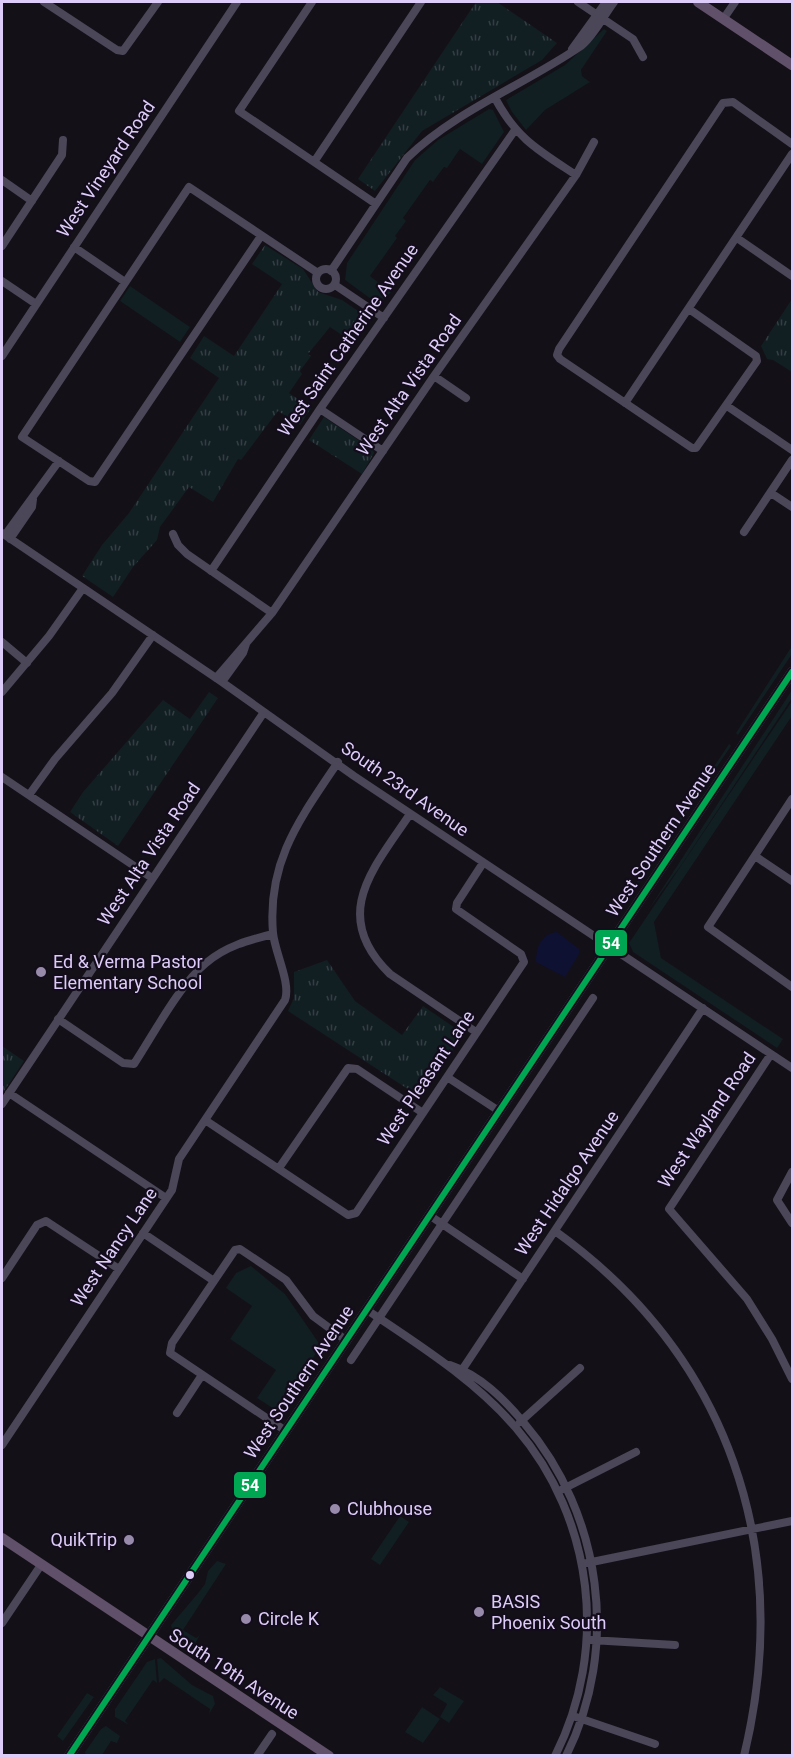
<svg xmlns="http://www.w3.org/2000/svg" width="794" height="1757" font-family="Roboto,sans-serif">
	<style>
		.grass { fill: #111e22 }
		.park { fill: url(#park-tufts) }
		.water { fill: #0e1131 }
		.lines { fill: none; stroke-linecap: round; stroke-linejoin: round }
		.minor { stroke: #4b4658; stroke-width: 8 }
		.major { stroke: #605069; stroke-width: 10 }
		.bus-1-casing { stroke: #130d1b; stroke-width: 10 }
		.bus-1 { stroke: #00a651; stroke-width: 6 }
		.poi-dot { fill: #978aaa; stroke: #130d1b; stroke-width: 2 }
		.bus-dot { fill: #ddccf9; stroke: #130d1b; stroke-width: 2 }
		.labels { text-anchor: middle; stroke-width: 4.5; stroke-linejoin: round; paint-order: stroke }
		.street-label { font-size: 18px; fill: #ddccf9; stroke: #130d1b }
		.poi-label { font-size: 18px; fill: #ddccf9; stroke: #130d1b; text-anchor: start }
		.line-badge { stroke: #130d1b; stroke-width: 2 }
		.badge-label { font-size: 16px; text-anchor: middle; font-weight: bold; fill: #fff }
	</style>
	<defs>
		<pattern id="park-tufts" width="24" height="20" patternUnits="userSpaceOnUse" patternTransform="scale(1.5)"><rect width="24" height="20" fill="#111e22"/><path d="M3 7l-1-3M5 7V3M7 7l1-3M15 17l-1-3M17 17v-4M19 17l1-3" fill="none" stroke="#333e43"/></pattern>
	</defs>
	<rect width="100%" height="100%" fill="#141018"/>
	<path class="grass" d="M604,29L607,31L581,70L582,76L590,82L545,110L526,130L512,112L506,100L565,65Z
		M489,109L493,110L504,132L482,164L460,149L447,168L444,167L433,182L430,180L403,218L406,221L395,236L397,238L370,276L391,292L379,305L345,280L347,263L415,160L438,140Z
		M130,286L190,327L180,342L120,301Z
		M792,646V654L738,735L736,733Z
		M792,690V698L682,864L647,912Z
		M792,701V716L654,922L661,958L783,1039L777,1048L633,952L629,943Z
		M729,744L731,746L639,883L637,882Z
		M251,1266L285,1294L321,1346L277,1411L257,1398L276,1370L230,1339L252,1306L226,1288L236,1273Z
		M400,1516L409,1522L380,1565L371,1559Z
		M217,1561L226,1564L183,1630L196,1638L200,1635L192,1649L174,1639L171,1625L199,1592L205,1584L208,1571Z
		M161,1658L192,1685L213,1696L215,1704L209,1714L210,1709L164,1678L159,1683L157,1659Z
		M155,1659L157,1683L153,1680L125,1721L129,1725L115,1717V1709L147,1662Z
		M440,1687L464,1701L449,1723L440,1717L447,1704L433,1695Z
		M87,1693L94,1697L63,1741L57,1736Z
		M422,1707L440,1719L423,1743L405,1732Z
		M106,1726L120,1736L117,1743L111,1741L102,1755H86L85,1752L101,1729Z"/>
	<path class="park" d="M476,2H497L557,43L542,60L422,131L375,191L358,179Z
		M265,245L303,269L318,292L342,300L370,319L354,343L330,327L308,354L311,356L300,371L302,374L289,393L311,408L300,425L278,411L241,460L238,459L213,502L189,487L160,527L157,540L133,567L113,597L82,576L102,545L129,513L219,378L190,358L204,336L234,356L282,284L252,264Z
		M792,299V372L773,360L767,359L761,346Z
		M324,417L373,450L374,453L362,474L309,440Z
		M209,692L218,698L118,846L70,812L83,792L163,700L190,719Z
		M327,960L355,1001L402,1035L423,1006L464,1034L420,1097L288,1011L294,998V972Z
		M2,1046L24,1061L2,1094Z"/>
	<path class="water" d="M557,932L579,949V954L565,977L536,962C536,947 541,934 557,932Z"/>
	<g class="lines">
		<path class="minor" d="M44,2L117,50L123,51L158,2
			M312,2L239,111L376,204
			M578,2L633,39L643,57
			M724,18L735,2
			M572,49L606,2
			M495,98C517,139 538,150 576,175
			M314,162L421,2
			M2,180L32,201
			M261,236L95,482L89,481L22,437L189,187L318,273
			M737,238L792,276
			M2,246L62,155L63,140
			M74,247L125,282
			M316 279a10 10 0 1 1 20 0a10 10 0 1 1-20 0Z
			M331,271L407,158C457,110 524,85 581,46C594,36 604,15 614,2
			M2,281L36,304
			M335,285L384,318
			M689,309L756,356L757,361L696,448H692L560,359L557,355L559,349L723,103L733,102L792,144
			M2,356L237,2
			M434,376L466,398
			M625,403L792,154
			M727,406L792,450
			M320,409L383,451
			M771,493L792,507
			M744,532L792,460
			M2,533L222,682L354,776L792,1068
			M173,534L178,545L187,554L272,613
			M5,535L59,461
			M10,539L32,507L33,499
			M211,571L320,409L515,130
			M2,642L27,663
			M216,678L272,613L434,376L576,175L594,142
			M222,682L243,653L246,644
			M2,692L49,636L83,588
			M2,777L152,878
			M29,795L55,759L112,693L153,635
			M792,799L708,927L792,987
			M410,814C374,868 329,915 390,974L476,1032
			M755,856L792,881
			M58,1019L123,1063L134,1064C153,1035 180,984 206,963C226,946 249,940 273,934
			M771,1054L669,1209L747,1299L772,1339L792,1379
			M447,1077L499,1111
			M9,1093L166,1198
			M2,1104L264,712
			M205,1120L348,1215L356,1213L524,962L521,954L456,909L457,903L483,863
			M279,1168L348,1068L357,1069L423,1113
			M792,1172L777,1200L792,1223
			M429,1215L523,1279
			M555,1231C729,1356 794,1548 744,1756
			M143,1233L214,1281
			M2,1278L37,1225L46,1221L119,1269
			M367,1310C419,1345 475,1380 516,1428C594,1519 609,1649 555,1756
			M351,1360L593,998
			M450,1365C480,1375 504,1399 524,1423C602,1514 620,1648 566,1756
			M460,1373L703,1008
			M177,1413L202,1375
			M520,1422L580,1368
			M286,1431L173,1355L170,1353L172,1343L235,1250L240,1249L286,1280L313,1316L347,1341
			M2,1445L172,1190L179,1159L285,1000C291,983 275,953 273,933C267,861 300,819 338,762
			M561,1490L636,1452
			M587,1563L792,1521
			M2,1623L41,1565
			M591,1640L675,1645
			M576,1717L655,1744
			M257,1756L272,1734"/>
		<path class="major" d="M698,2L792,65
			M2,1538L329,1756
			M69,1756L792,672"/>
		<defs>
			<path id="bus-1" d="M69,1756L792,672"/>
		</defs>
		<use href="#bus-1" class="bus-1-casing"/>
		<use href="#bus-1" class="bus-1"/>
	</g>
	<g class="poi-dot">
		<circle cx="41" cy="972" r="6"/>
		<circle cx="335" cy="1509" r="6"/>
		<circle cx="129" cy="1540" r="6"/>
		<circle cx="479" cy="1612" r="6"/>
		<circle cx="246" cy="1619" r="6"/>
	</g>
	<circle class="bus-dot" cx="190" cy="1575" r="5"/>
	<g class="labels">
		<g class="street-label">
			<text transform="translate(106 169) rotate(-56)" y="6">West Vineyard Road</text>
			<text transform="translate(348 340) rotate(-55)" y="6">West Saint Catherine Avenue</text>
			<text transform="translate(409 385) rotate(-55)" y="6">West Alta Vista Road</text>
			<text transform="translate(405 789) rotate(35)" y="6">South 23rd Avenue</text>
			<text transform="translate(661 840) rotate(-56)" y="6">West Southern Avenue</text>
			<text transform="translate(149 854) rotate(-56)" y="6">West Alta Vista Road</text>
			<text transform="translate(426 1078) rotate(-56)" y="6">West Pleasant Lane</text>
			<text transform="translate(707 1120) rotate(-56)" y="6">West Wayland Road</text>
			<text transform="translate(567 1183) rotate(-56)" y="6">West Hidalgo Avenue</text>
			<text transform="translate(114 1247) rotate(-56)" y="6">West Nancy Lane</text>
			<text transform="translate(299 1382) rotate(-56)" y="6">West Southern Avenue</text>
			<text transform="translate(234 1674) rotate(33)" y="6">South 19th Avenue</text>
		</g>
		<g class="poi-label">
			<text x="53" y="968">Ed &amp; Verma Pastor<tspan x="53" dy="21">Elementary School</tspan></text>
			<text x="347" y="1515">Clubhouse</text>
			<text x="117" y="1546" text-anchor="end">QuikTrip</text>
			<text x="491" y="1608">BASIS<tspan x="491" dy="21">Phoenix South</tspan></text>
			<text x="258" y="1625">Circle K</text>
		</g>
	</g>
	<g class="line-badge">
		<rect x="594" y="929" width="34" height="28" rx="6" fill="#00a651"/>
		<rect x="233" y="1471" width="34" height="28" rx="6" fill="#00a651"/>
	</g>
	<g class="badge-label">
		<text x="611" y="949">54</text>
		<text x="250" y="1491">54</text>
	</g>
	<rect width="794" height="1757" fill="none" stroke="#ddccf9" stroke-width="6"/>
</svg>
